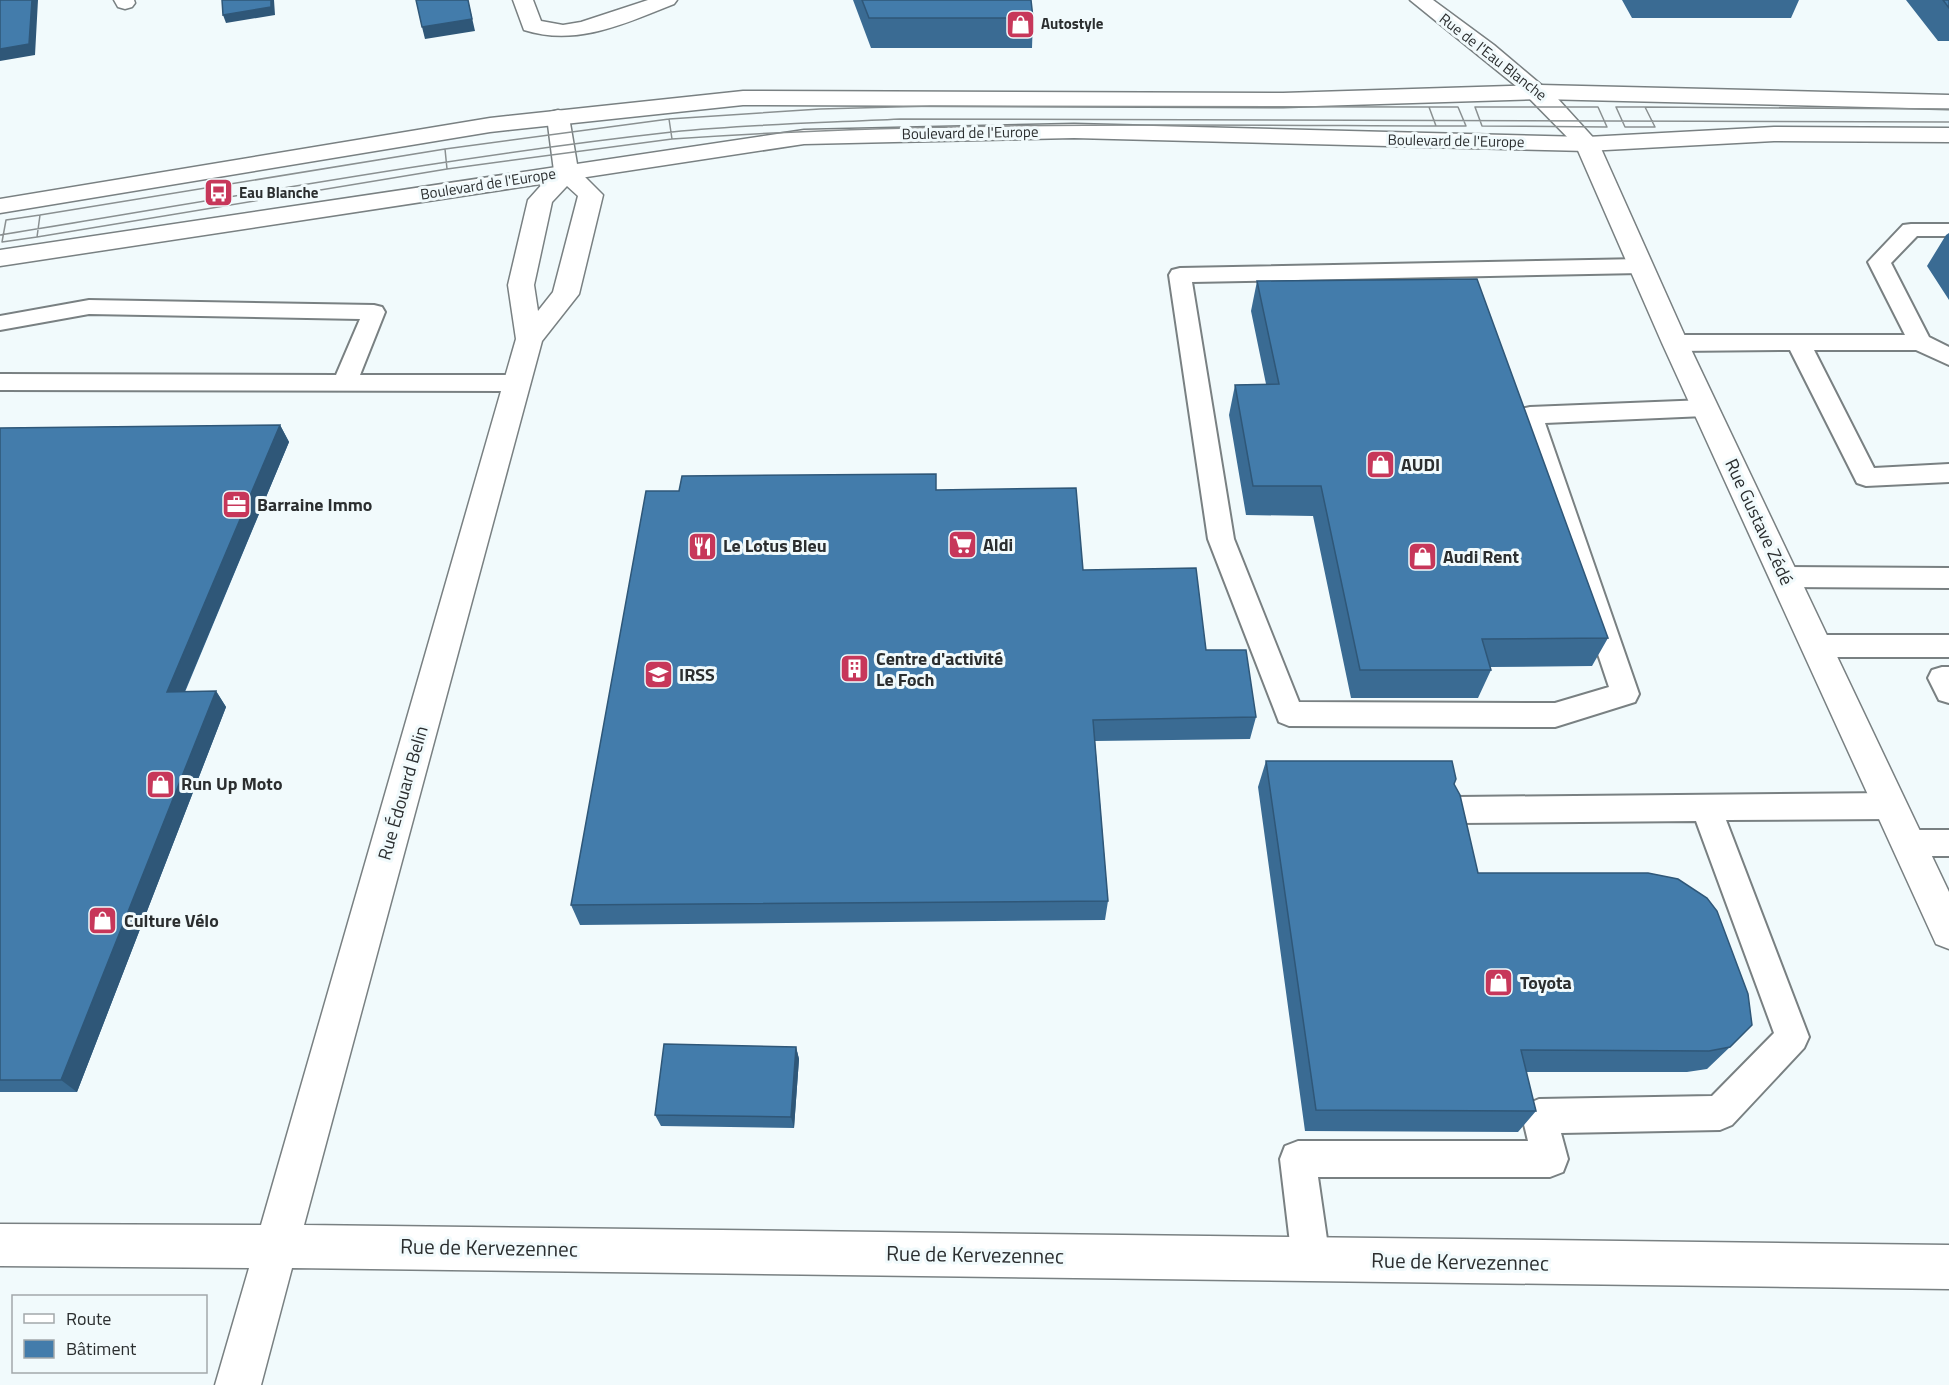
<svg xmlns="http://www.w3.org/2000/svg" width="1949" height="1385" font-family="'Titillium Web',sans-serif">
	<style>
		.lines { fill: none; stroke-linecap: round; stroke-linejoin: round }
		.service-casing { stroke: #798082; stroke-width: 4 }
		.minor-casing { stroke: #798082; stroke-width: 3 }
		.tertiary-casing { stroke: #798082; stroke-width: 3 }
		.primary-casing { stroke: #798082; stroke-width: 3 }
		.service { fill: #fff; fill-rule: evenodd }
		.minor { fill: #fff; fill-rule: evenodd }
		.tertiary { fill: #fff; fill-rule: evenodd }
		.primary { fill: #fff; fill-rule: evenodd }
		.tram { stroke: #8a9091; stroke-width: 1.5 }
		.wall { fill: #3a6b93 }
		.shaded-wall { fill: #2f5778 }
		.building { fill: #437cab; stroke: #2f5778; stroke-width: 1.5 }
		.labels { text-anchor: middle; stroke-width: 6; stroke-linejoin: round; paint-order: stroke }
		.far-poi-label { font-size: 15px; font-weight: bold; fill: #2b2e2f; stroke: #f1fafc; text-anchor: start }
		.far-street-label { font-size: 15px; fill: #2b2e2f; stroke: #f1fafc }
		.poi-label { font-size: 18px; font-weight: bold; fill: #2b2e2f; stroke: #f1fafc; text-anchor: start }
		.street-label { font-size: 18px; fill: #2b2e2f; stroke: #f1fafc }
		.near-street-label { font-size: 21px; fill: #2b2e2f; stroke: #f1fafc }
	</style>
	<rect width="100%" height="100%" fill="#f1fafc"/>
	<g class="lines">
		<defs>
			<path id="service" d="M1911,224H1949V236H1917L1891,263L1929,337L1949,347V365L1916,350H1814L1874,468L1949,464V482L1866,486L1857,483L1790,350L1675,351L1667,348L1663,343L1667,338L1675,335H1905L1868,262L1903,225Z
				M1641,259L1649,261L1652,266L1649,271L1641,273L1192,282L1234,539L1299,702L1555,703L1609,687L1518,415L1521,409L1530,407L1705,400L1714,402L1717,408L1714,414L1705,416L1545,423L1639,694L1635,702L1555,727L1289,726L1279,722L1208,539L1169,275L1172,270L1180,268Z
				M89,300L374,305L382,307L385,312L360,375H518L526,377L530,383L526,389L518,391L0,390V374L336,375L360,319L89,314L0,330V316Z
				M1785,567L1949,568V588L1785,587L1776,584L1772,577L1776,570Z
				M1817,635H1949V657H1817L1807,654L1803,646L1807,638Z
				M1942,667H1949V703L1939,700L1928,678L1932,670Z
				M1891,793L1902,797L1906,806L1902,815L1891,819L1726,820L1809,1037L1804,1048L1732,1125L1720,1130L1561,1133L1568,1159L1563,1172L1550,1177H1318L1330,1260L1324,1273L1311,1279L1298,1273L1292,1260L1280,1159L1285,1146L1298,1141H1528L1522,1116L1527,1104L1539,1099L1712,1096L1774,1033L1696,821L1458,823L1447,819L1443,810L1447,801L1458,797Z
				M1908,830H1949V856H1908L1897,852L1893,843L1897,834Z"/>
			<path id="minor" d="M114,0H134L135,3L132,7L125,9L118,7Z
				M513,0H533L541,21L563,25L581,22L648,0H677L674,4C626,23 577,47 524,30Z
				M558,110L566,112L569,117L578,170L603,195L579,294L542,341L304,1225L1949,1245V1289L292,1268L261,1385H215L249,1268L0,1266V1224L261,1225L516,339L508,285L528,200L554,171L547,117L550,112ZM567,186L578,196L553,292L538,311L534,285L552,202Z"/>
			<path id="tertiary" d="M1410,0H1433L1494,45L1558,99L1599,144L1688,343L1949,892V949L1936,944L1662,343L1576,146L1521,90Z"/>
			<path id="primary" d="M1540,85L1949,95V109L1540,99L1283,107L743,105L490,132L0,213V199L490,118L743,91L1283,93Z
				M1074,124L1587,137L1774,127L1949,128V142L1774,141L1587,151L1074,138L804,144L0,266V250L804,130Z"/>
		</defs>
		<use href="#service" class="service-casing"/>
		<use href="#minor" class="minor-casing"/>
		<use href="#tertiary" class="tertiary-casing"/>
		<use href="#primary" class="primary-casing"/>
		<use href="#service" class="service"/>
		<use href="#minor" class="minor"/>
		<use href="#tertiary" class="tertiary"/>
		<use href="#primary" class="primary"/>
		<path class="tram" d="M931,106L1429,107L1436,126C1181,125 927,121 672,139L669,119L820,109Z
			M1429,107H1458L1466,126H1436Z
			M1475,107H1598L1607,127L1482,126Z
			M1616,107H1645L1655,127H1625Z
			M669,119L672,139L447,169L445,149Z
			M1655,127L1645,107L1949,109
			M445,149L447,169L37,237L40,215Z
			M40,215L37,237L2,242L6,220Z
			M0,235C224,199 447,157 672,132C748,124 824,123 900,119L1949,122"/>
	</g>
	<path class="wall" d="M853,0H1031L1033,18L1032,48H871Z
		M1622,0H1799L1791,18H1632Z
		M1906,0H1949V41H1938Z
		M1949,233V300L1927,266L1946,235Z
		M1257,281L1608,638L1592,666L1490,667L1491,670L1478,698H1351L1313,516L1246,515L1229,415L1235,385L1266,384L1251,311Z
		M280,425L289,442L185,692L216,691L226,707L77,1092H0V428Z
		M936,490L1083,570L1206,650L1256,717L1250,739L1095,741L1108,901L1105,920L580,925L571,905Z
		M1266,761L1454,784L1478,873L1730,1047L1707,1069L1687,1072H1526L1536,1111L1518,1132L1305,1131L1258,787Z
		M796,1047L799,1059L794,1128L661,1126L655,1115Z"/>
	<path class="shaded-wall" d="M32,0H38L35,55L0,61V49Z
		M271,0H274L275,15L226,23L223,15Z
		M468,0L475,31L425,39L422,27Z
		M280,425L289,442L178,707L167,692Z
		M216,691L226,707L77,1092L61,1080Z
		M796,1047L799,1059L794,1128L791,1117Z"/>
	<path class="building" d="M0,0H32L29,44L0,49Z
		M222,0H271V7L223,15Z
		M416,0H468L472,19L422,27Z
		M862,0H1031L1033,18H869Z
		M1943,0H1949V8Z
		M1477,279L1608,638L1482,639L1491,670H1360L1321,486H1253L1235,385L1279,384L1257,281Z
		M280,425L167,692L216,691L61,1080H0V428Z
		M936,474V490L1076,488L1083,570L1196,568L1206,650H1246L1256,717L1093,720L1108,901L571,905L646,491H679L682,476Z
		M1266,761H1452L1456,779L1454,784L1460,795L1478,873H1648L1678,879L1707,898L1717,911L1748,994L1752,1025L1730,1047L1709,1051L1521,1050L1536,1111L1316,1110Z
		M664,1044L796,1047L791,1117L655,1115Z"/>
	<defs>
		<symbol id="shop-square" viewBox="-11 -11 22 22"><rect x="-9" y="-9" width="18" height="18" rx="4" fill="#c7375a" stroke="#f1fafc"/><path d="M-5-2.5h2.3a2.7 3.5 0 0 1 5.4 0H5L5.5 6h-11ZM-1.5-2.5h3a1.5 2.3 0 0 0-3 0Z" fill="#fff"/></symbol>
		<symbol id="bus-square" viewBox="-11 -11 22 22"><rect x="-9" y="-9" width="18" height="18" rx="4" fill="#c7375a" stroke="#f1fafc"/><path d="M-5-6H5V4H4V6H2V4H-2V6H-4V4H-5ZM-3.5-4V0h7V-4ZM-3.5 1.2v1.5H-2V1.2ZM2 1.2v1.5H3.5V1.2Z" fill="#fff"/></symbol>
		<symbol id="office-square" viewBox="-11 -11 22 22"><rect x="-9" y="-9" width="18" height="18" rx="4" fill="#c7375a" stroke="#f1fafc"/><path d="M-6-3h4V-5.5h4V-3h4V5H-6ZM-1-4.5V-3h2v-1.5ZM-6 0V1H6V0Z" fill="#fff"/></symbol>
		<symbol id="supermarket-square" viewBox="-11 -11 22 22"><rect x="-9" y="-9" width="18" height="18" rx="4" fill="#c7375a" stroke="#f1fafc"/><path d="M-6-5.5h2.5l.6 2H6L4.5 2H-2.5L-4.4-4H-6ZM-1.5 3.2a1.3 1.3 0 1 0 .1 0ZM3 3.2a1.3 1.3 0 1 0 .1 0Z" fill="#fff"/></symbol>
		<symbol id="restaurant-square" viewBox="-11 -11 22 22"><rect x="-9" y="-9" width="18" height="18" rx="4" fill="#c7375a" stroke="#f1fafc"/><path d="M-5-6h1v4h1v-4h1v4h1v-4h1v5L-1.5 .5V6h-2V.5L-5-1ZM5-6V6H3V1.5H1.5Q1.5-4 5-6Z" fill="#fff"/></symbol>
		<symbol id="building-square" viewBox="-11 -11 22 22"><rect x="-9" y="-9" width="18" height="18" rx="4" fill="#c7375a" stroke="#f1fafc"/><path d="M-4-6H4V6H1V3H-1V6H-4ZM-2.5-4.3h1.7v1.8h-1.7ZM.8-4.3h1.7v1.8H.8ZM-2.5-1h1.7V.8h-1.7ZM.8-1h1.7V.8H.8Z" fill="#fff"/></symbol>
		<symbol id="university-square" viewBox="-11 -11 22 22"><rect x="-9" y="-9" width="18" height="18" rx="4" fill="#c7375a" stroke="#f1fafc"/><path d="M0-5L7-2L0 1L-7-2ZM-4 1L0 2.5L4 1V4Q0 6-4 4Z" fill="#fff"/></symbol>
	</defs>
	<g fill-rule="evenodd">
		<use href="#shop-square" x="1004" y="8" width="33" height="33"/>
		<use href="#bus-square" x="202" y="176" width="33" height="33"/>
		<use href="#shop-square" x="1364" y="448" width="33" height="33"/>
		<use href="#office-square" x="220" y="488" width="33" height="33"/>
		<use href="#supermarket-square" x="946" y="528" width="33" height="33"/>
		<use href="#restaurant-square" x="686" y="530" width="33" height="33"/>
		<use href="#shop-square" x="1406" y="540" width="33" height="33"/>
		<use href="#building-square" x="838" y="652" width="33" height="33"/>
		<use href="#university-square" x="642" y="658" width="33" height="33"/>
		<use href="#shop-square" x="144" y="768" width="33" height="33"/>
		<use href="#shop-square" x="86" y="904" width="33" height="33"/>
		<use href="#shop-square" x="1482" y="966" width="33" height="33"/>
	</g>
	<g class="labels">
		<g class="far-poi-label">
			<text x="1041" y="29">Autostyle</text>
			<text x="239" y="198">Eau Blanche</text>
		</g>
		<g class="far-street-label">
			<text transform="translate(1493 57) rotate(38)" y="5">Rue de l'Eau Blanche</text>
			<text transform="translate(970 133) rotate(-1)" y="5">Boulevard de l'Europe</text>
			<text transform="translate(1456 141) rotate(1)" y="5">Boulevard de l'Europe</text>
			<text transform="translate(488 184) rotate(-9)" y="5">Boulevard de l'Europe</text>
		</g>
		<g class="poi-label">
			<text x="1401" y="471">AUDI</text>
			<text x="257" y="511">Barraine Immo</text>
			<text x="983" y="551">Aldi</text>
			<text x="723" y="552">Le Lotus Bleu</text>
			<text x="1443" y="563">Audi Rent</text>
			<text x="876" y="665">Centre d'activité<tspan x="876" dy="21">Le Foch</tspan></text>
			<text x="679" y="681">IRSS</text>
			<text x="181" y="790">Run Up Moto</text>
			<text x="124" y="927">Culture Vélo</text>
			<text x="1520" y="989">Toyota</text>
		</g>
		<g class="street-label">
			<text transform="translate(1759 522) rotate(65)" y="6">Rue Gustave Zédé</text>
			<text transform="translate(403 793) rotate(-74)" y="6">Rue Édouard Belin</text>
		</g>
		<g class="near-street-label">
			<text transform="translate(489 1248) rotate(1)" y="7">Rue de Kervezennec</text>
			<text transform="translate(975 1255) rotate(1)" y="7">Rue de Kervezennec</text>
			<text transform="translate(1460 1262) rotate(1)" y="7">Rue de Kervezennec</text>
		</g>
	</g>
	<rect x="12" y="1295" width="195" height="78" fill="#f1fafc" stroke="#a2a8aa" stroke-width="1.5"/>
	<rect x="24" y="1314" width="30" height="9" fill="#ffffff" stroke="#a2a8aa" stroke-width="1.5"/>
	<text x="66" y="1325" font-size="18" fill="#2b2e2f">Route</text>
	<rect x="24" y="1340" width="30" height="18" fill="#437cab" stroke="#a2a8aa" stroke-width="1.5"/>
	<text x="66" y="1355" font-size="18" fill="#2b2e2f">Bâtiment</text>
</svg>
